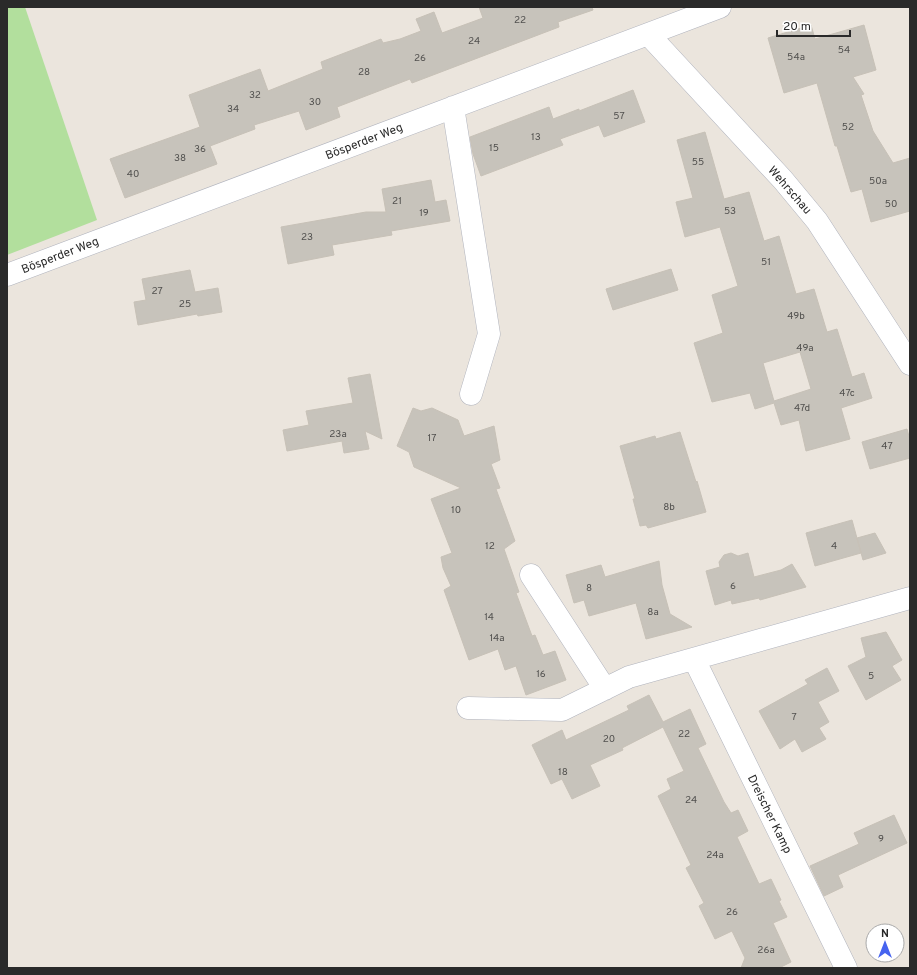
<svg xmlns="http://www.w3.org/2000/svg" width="917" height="975" font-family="Overpass,sans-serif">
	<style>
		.green { fill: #b2df9d }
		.building { fill: #c7c3bb; stroke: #c7c1b7; fill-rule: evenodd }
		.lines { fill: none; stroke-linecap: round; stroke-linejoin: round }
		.minor-casing { stroke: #b0b3bd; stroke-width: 23 }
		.minor { stroke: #fff; stroke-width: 22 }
		.labels { text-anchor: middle; stroke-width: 3; stroke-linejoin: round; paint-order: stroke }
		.number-label { font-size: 10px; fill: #51504e }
		.street-label { font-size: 12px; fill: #2a2a2a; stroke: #fff }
	</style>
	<rect width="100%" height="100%" fill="#ebe5dd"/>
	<path class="green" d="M7,7H25L97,220L7,255Z"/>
	<path class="building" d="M479,7H592L593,10L558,22L559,27L412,83L410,79L337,107L340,117L306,130L299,111L254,125L255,129L210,146L217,164L125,198L110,159L200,127L189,95L260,69L268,91L323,69L321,62L381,39L383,43L400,39L421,31L416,19L434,12L442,33L483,18Z
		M811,25L815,39L864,25L876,70L853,77L864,94L861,95L873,131L893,163L910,158V211L871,222L862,189L851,192L837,146H835L817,83L784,93L768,38Z
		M633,90L645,122L604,137L599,125L560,139L563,145L481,176L473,154L470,137L549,107L553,119L579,109V111Z
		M705,132L724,199L749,192L764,241L779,236L796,294L814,289L827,332L837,329L852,377L864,373L872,398L841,408L850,439L806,451L799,420L781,425L774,403L755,409L750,393L712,402L694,343L723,333L712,295L738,286L720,227L685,237L676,202L693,198L677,140ZM800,352L811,389L774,401L763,363Z
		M431,180L435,202L446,200L450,221L391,231L392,235L332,245L334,255L288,264L281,227L366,212H386L382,189Z
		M671,269L678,290L613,310L606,289Z
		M190,270L195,292L218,288L222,312L198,316L197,314L138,325L134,302L146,300L142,279Z
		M370,374L382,439L365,431L369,449L344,453L342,441L287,451L283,430L309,425L306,411L353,403L348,378Z
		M413,408L421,411L432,408L458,420L464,436L494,426L500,460L491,464L500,488L496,489L515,541L504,549L519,592L516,593L532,636L535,635L543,655L555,651L566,680L526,695L516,666L505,670L498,649L469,660L444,590L451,586L443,568L441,557L452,553L431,499L461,488L414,467L409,452L397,446Z
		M907,429L910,440V458L870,469L862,442Z
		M680,432L696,482L697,481L706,512L648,528L646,525L640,526L633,499H635L620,446L655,436L656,439Z
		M852,520L861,553L815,566L806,533Z
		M875,533L886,553L863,560L857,538Z
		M731,553L738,556L748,553L754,577L781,570L792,564L806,587L760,600L759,598L732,604L731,600L715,605L706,571L720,567L719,562L724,555Z
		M659,561L662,585L670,614L692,627L646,639L636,603L589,616L584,600L574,603L566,575L601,565L605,577Z
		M886,632L902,660L892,666L901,680L866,700L848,666L866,657L861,638Z
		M827,668L839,691L818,702L829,722L819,728L826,739L802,752L795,739L780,749L759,711L808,684L805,680Z
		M649,695L663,722L690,709L706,744L698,748L724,802L731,813L738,810L748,831L737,837L759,884L771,879L781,900L779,901L787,917L773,923L791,962L779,968H741L745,958L732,931L715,939L699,906L704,903L686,868L691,865L658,796L671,789L667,779L684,771L663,727L622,748L623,750L590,765L600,786L572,799L562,779L551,784L532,745L562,730L566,740L629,710L627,706Z
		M894,815L907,843L838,875L843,887L824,896L810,866L859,844L854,833Z"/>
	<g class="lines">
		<defs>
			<path id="minor" d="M648,34L783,180L817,221L910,364
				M453,107L489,334L471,394
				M7,275L720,7
				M531,575L605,689
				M694,659L846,968
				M468,708L562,710L629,677L910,598"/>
		</defs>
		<use href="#minor" class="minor-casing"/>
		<use href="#minor" class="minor"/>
	</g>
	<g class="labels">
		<g class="number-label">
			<text x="520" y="23">22</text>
			<text x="474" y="44">24</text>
			<text x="844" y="53">54</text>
			<text x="796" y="60">54a</text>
			<text x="420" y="61">26</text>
			<text x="364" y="75">28</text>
			<text x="255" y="98">32</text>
			<text x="315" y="105">30</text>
			<text x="233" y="112">34</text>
			<text x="619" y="119">57</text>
			<text x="848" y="130">52</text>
			<text x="536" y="140">13</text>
			<text x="494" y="151">15</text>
			<text x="200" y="152">36</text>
			<text x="180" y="161">38</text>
			<text x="698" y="165">55</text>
			<text x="133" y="177">40</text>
			<text x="878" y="184">50a</text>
			<text x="397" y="204">21</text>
			<text x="891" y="207">50</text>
			<text x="730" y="214">53</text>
			<text x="424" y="216">19</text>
			<text x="307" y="240">23</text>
			<text x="766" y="265">51</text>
			<text x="157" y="294">27</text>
			<text x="185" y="307">25</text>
			<text x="796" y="319">49b</text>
			<text x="805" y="351">49a</text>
			<text x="847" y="396">47c</text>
			<text x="802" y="411">47d</text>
			<text x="338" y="437">23a</text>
			<text x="432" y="441">17</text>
			<text x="887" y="449">47</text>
			<text x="669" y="510">8b</text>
			<text x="456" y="513">10</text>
			<text x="490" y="549">12</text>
			<text x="834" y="549">4</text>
			<text x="733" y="589">6</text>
			<text x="589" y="591">8</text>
			<text x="653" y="615">8a</text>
			<text x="489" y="620">14</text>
			<text x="497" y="641">14a</text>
			<text x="541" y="677">16</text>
			<text x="871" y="679">5</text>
			<text x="794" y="720">7</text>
			<text x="684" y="737">22</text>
			<text x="609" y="742">20</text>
			<text x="563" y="775">18</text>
			<text x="691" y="803">24</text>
			<text x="881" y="842">9</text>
			<text x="715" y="858">24a</text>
			<text x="732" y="915">26</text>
			<text x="766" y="953">26a</text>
		</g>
		<g class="street-label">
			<text transform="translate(364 141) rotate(-21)" y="4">Bösperder Weg</text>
			<text transform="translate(790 190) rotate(49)" y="4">Wehrschau</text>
			<text transform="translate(60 255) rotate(-21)" y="4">Bösperder Weg</text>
			<text transform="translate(770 814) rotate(64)" y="4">Dreischer Kamp</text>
		</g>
	</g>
	<rect width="917" height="975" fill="none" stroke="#2a2a2a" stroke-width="16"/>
	<g transform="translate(885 943)"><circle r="19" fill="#ffffff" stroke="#aaaaaa"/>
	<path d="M0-3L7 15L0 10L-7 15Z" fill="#4663ef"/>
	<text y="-6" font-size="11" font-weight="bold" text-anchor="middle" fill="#2a2a2a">N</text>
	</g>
	<path d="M777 30v6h73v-6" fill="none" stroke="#2a2a2a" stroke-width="2"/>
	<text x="783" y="30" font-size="12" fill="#2a2a2a" stroke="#ffffff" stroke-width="3" paint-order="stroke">20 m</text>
</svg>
